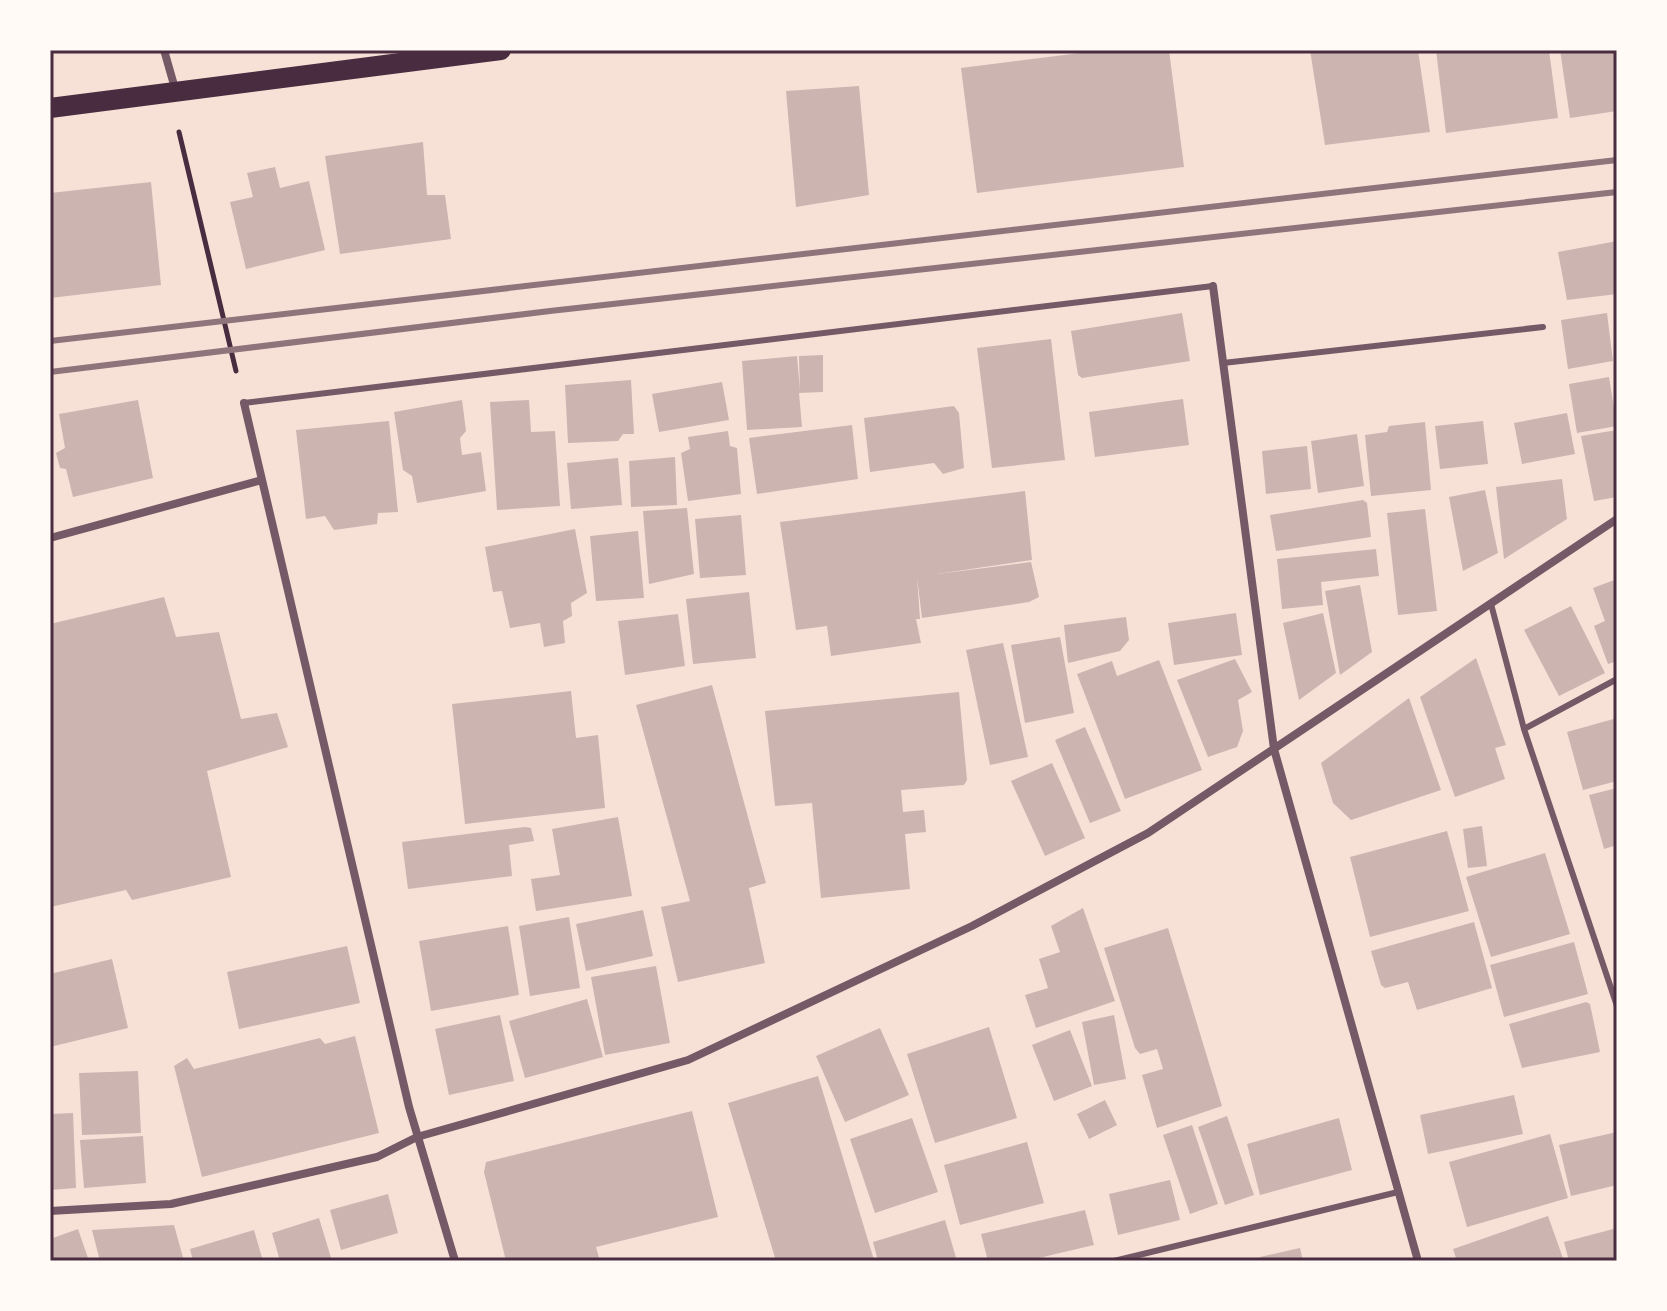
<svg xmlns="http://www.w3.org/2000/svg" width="1667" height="1311" font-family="Commissioner,sans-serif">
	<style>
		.building { fill: #ccb4b1 }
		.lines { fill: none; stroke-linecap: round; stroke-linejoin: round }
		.path { stroke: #4a2c40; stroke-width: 5 }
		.service { stroke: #755966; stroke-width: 6 }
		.minor { stroke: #755966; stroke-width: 8 }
		.primary { stroke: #4a2c40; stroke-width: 20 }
		.rail { stroke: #8f747c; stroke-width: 6 }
		.neatline { fill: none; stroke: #4a2c40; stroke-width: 3 }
	</style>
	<rect width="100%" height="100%" fill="#f7e1d7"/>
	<path class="building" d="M1104,50H1169L1184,167L977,193L961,68Z
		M1310,50H1418L1430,132L1325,145Z
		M1436,50H1549L1558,118L1446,133Z
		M1560,50H1617V111L1570,118Z
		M859,86L869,195L796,207L786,91Z
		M423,142L427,195H445L451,239L340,254L325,156Z
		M275,167L280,188L309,181L325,250L246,269L230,202L253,197L247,173Z
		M151,182L161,285L50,298V193Z
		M1617,241V294L1567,300L1558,252Z
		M1182,313L1190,361L1082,378L1078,375L1071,331Z
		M1607,313L1613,361L1568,369L1561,320Z
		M1051,339L1065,460L992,468L977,348Z
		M823,355V392L799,393L802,427L747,430L742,361L797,356L800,390L799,356Z
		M1609,377L1617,426L1577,433L1569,384Z
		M631,380L634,434H623L618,441L568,443L565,385Z
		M722,382L729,420L659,432L652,394Z
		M1183,399L1189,445L1095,457L1089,412Z
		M138,400L153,478L73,497L66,469L60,468L56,453L65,448L59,414Z
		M462,400L466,431L460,438L462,455L481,452L486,491L417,503L412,476L403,470L394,412Z
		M529,400L531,432L555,431L560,506L497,510L490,402Z
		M954,406L959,413L964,468L943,474L934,463L870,472L864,418Z
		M1567,413L1575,454L1522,464L1514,423Z
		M389,421L398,512L378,513L377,524L334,530L325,516L306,519L296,430Z
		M1483,421L1488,464L1440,469L1435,426Z
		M1425,422L1431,490L1371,496L1365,435L1387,432L1389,426Z
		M852,425L858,479L757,494L749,438Z
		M1617,430V497L1594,501L1581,436Z
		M728,431L730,446L737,448L741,494L688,501L681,453L690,449L688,437Z
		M1357,434L1364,486L1318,493L1311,441Z
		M1307,446L1311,489L1266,494L1262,451Z
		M675,457L677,505L631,507L629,461Z
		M618,458L622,505L571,509L567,463Z
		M1562,479L1567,519L1504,559L1496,487Z
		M1485,490L1498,553L1463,571L1449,497Z
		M1025,491L1032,560L937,574L1031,562L1039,597L1029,602L922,618L917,577L920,619H916L921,643L831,656L827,626L796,630L780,522Z
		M1363,500L1367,503L1371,537L1276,551L1270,515Z
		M687,508L694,574L649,584L643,511Z
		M1425,509L1437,611L1398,615L1387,513Z
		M741,515L746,575L700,578L695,519Z
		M575,529L587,593L571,603L572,616L563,621L565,643L544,647L540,623L510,628L502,591L493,592L485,547Z
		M638,531L644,598L596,601L590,536Z
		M1376,549L1379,576L1321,582L1323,605L1282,609L1277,559Z
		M1617,579V661L1608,664L1594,626L1605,621L1593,588Z
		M1360,585L1372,652L1340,675L1325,591Z
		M749,592L756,658L693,664L686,599Z
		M164,597L176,637L219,632L241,719L277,713L288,747L207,771L231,877L132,900L126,890L50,907V624Z
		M1571,606L1605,673L1559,696L1524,630Z
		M1236,613L1242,655L1174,665L1168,623Z
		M1323,613L1336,673L1299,700L1283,623Z
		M678,614L685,666L625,675L618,621Z
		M1126,617L1129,640L1120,651L1068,663L1064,625Z
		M1060,637L1074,713L1025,723L1011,645Z
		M1003,643L1028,757L990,765L966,650Z
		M1476,658L1506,745L1495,748L1505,779L1455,797L1420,697Z
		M1235,659L1252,692L1238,700L1243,731L1237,747L1208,757L1177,680Z
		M1159,660L1202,770L1125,799L1077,674L1112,661L1117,676Z
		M712,685L766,883L749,888L765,963L678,982L661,907L690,901L636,705Z
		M571,691L576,738L598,735L605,808L465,824L452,704Z
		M959,692L967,780L964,785L901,790L903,812L924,810L926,832L905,834L910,889L821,898L812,803L775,806L765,711Z
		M1409,698L1441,790L1351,820L1333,803L1321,763Z
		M1617,718V781L1583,790L1567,732Z
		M1085,727L1121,811L1090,823L1055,740Z
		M1052,763L1085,838L1045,856L1011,781Z
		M1617,788V845L1604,849L1589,795Z
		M618,817L632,896L536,911L531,879L560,875L552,829Z
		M1482,826L1487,866L1468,868L1463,829Z
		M525,827L531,828L534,841L509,845L512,876L408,889L402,842Z
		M1447,831L1469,911L1370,937L1350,857Z
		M1545,853L1570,934L1491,957L1466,877Z
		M1083,908L1115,1001L1036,1028L1025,995L1048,988L1039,959L1060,952L1051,926Z
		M643,910L653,956L586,971L576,924Z
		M569,917L580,988L530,996L519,926Z
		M1474,922L1492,988L1417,1010L1408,982L1385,988L1381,985L1371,951Z
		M508,926L519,995L431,1011L419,941Z
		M1168,928L1222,1106L1157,1128L1142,1075L1163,1069L1157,1049L1140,1054L1135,1048L1104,948Z
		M1574,942L1588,994L1504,1017L1490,965Z
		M347,946L360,1003L239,1029L227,972Z
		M112,959L128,1028L50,1047V974Z
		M656,966L670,1043L605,1055L591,977Z
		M587,999L603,1057L525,1078L509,1021Z
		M1586,1002L1590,1004L1600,1052L1522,1068L1509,1024Z
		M500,1015L514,1081L449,1095L435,1029Z
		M1114,1015L1126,1079L1094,1085L1082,1022Z
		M989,1027L1017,1118L935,1143L907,1054Z
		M880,1028L909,1095L845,1122L816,1056Z
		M1070,1030L1092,1086L1054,1101L1032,1045Z
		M355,1036L379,1133L202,1177L174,1066L187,1058L194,1069L320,1038L325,1044Z
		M138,1071L141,1133L82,1135L79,1073Z
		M818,1076L874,1260L870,1261H776L728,1103Z
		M1514,1095L1523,1134L1428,1154L1420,1115Z
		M1105,1100L1117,1125L1089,1139L1077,1114Z
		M692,1111L718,1217L596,1247L600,1261H506L484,1172L486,1162Z
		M73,1113L76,1188L50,1190V1114Z
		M1227,1116L1254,1195L1225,1205L1198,1127Z
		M912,1118L938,1192L875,1213L850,1139Z
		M1339,1118L1352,1170L1260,1195L1247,1144Z
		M1192,1125L1218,1204L1190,1214L1163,1135Z
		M1617,1132V1185L1571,1196L1559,1145Z
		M1550,1134L1568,1198L1467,1227L1449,1162Z
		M143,1136L146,1183L84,1188L80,1140Z
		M1027,1142L1044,1203L960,1225L944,1165Z
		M1170,1180L1180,1220L1118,1235L1109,1194Z
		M388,1194L398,1233L341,1250L330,1210Z
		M1085,1210L1094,1245L1026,1261H988L981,1234Z
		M1548,1216L1564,1261H1457L1453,1249Z
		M319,1218L332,1261H280L272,1233Z
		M945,1220L957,1261H878L873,1242Z
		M174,1225L184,1261H100L92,1230Z
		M1617,1228V1261H1569L1564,1242Z
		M78,1229L89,1261H50V1239Z
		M254,1230L263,1261H193L190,1249Z
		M1300,1248L1303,1261H1261L1260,1257Z"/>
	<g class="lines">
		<path class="path" d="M179,132L236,371"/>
		<path class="service" d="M1223,363L1543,327
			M244,403L1213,286
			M1491,604L1524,729L1617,1006
			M1524,729L1617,679
			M1114,1261L1398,1192"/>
		<path class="minor" d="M164,50L176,92
			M1213,286L1274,749L1418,1261
			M244,403L409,1107L455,1261
			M50,538L262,480
			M50,1211L171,1204L377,1157L417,1137L688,1060L972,926L1148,833L1617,519"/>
		<path class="primary" d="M50,108L501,50"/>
		<path class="rail" d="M50,341L1617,160
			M50,372L550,311L1617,192"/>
	</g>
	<rect width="1667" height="1311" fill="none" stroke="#fffaf5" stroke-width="104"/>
	<rect x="52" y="52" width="1563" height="1207" class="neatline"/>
</svg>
